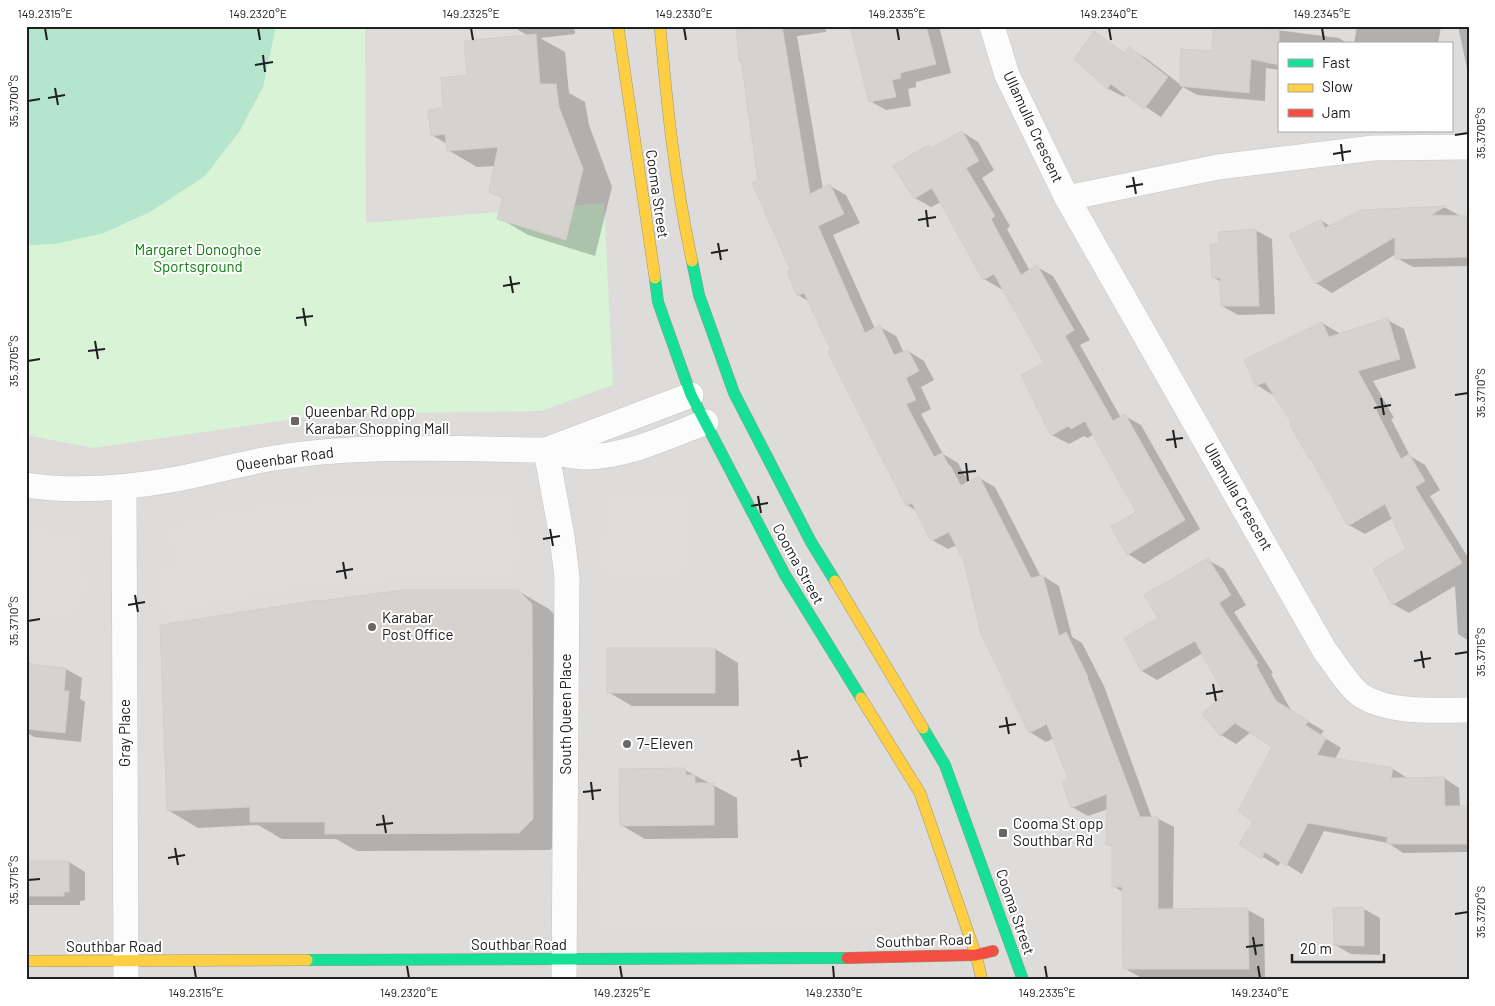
<svg xmlns="http://www.w3.org/2000/svg" width="1495" height="1006" font-family="Barlow,sans-serif">
	<style>
		.residential { fill: #dedcda; fill-rule: evenodd }
		.park { fill: #d8f3d5 }
		.pitch { fill: #b5e5cc }
		.parking { fill: #dfdddc }
		.shadow { fill: #0003; fill-rule: evenodd }
		.building { fill: #d6d2d0; stroke: #d2cdca }
		.lines { fill: none; stroke-linecap: round; stroke-linejoin: round }
		.street-casing { stroke: #c7c6c5; stroke-width: 26 }
		.fast-casing { stroke: #999880; stroke-width: 12 }
		.slow-casing { stroke: #999880; stroke-width: 12 }
		.jam-casing { stroke: #999880; stroke-width: 12 }
		.street { stroke: #fdfcfc; stroke-width: 25 }
		.fast { stroke: #16e098; stroke-width: 11 }
		.slow { stroke: #ffcf43; stroke-width: 11 }
		.jam { stroke: #f24e42; stroke-width: 11 }
		.ticks { fill: none; stroke: #202020; stroke-width: 2 }
		.poi-dot { fill: #686766; stroke: #fff; stroke-width: 2 }
		.labels { text-anchor: middle; stroke-width: 4; stroke-linejoin: round; paint-order: stroke }
		.street-label { font-size: 15px; fill: #202020; stroke: #fff }
		.park-label { font-size: 15px; fill: #0d800d; stroke: #fff }
		.poi-label { font-size: 15px; fill: #202020; stroke: #fff; text-anchor: start }
		.neatline { fill: none; stroke: #202020; stroke-width: 2 }
		.ticks-label { font-size: 12px; text-anchor: middle; fill: #202020 }
	</style>
	<rect width="100%" height="100%" fill="#efece9"/>
	<path class="residential" d="M26,26H1469V980H26ZM1279,44H1451V131H1279Z"/>
	<path class="park" d="M26,26H365L366,223L604,203L613,385L541,411L328,414L93,448L26,435Z"/>
	<path class="pitch" d="M26,26H276L263,87L239,132L205,176L150,212L104,233L55,244L26,245Z"/>
	<path class="parking" d="M676,494L681,496L684,503V568L681,576L674,578L610,577L607,575L605,561L606,498L613,495Z
		M426,495L501,496L508,499L517,554L512,574L505,578L438,577L338,580L292,586L229,598L172,613L164,605L158,573L177,571L171,528L216,517L284,504L355,497Z
		M26,531L65,535L74,537L76,540V549L81,558L84,593L79,596L75,612L72,616L26,614Z
		M603,841H880V927H603Z"/>
	<path class="shadow" d="M518,26H574L575,34L540,38L565,52L569,93L585,102L589,125L612,187L595,256L528,235L499,218L504,199L490,191L496,166L477,167L448,150L447,144L432,135L445,109L468,76L529,36L518,30Z
		M737,26H825L826,32L797,36L823,189L830,186L846,195L860,223L833,235L875,329L880,327L896,336L904,353L908,351L924,361L934,380L921,387L931,409L921,414L943,454L958,463L969,483L979,478L995,487L1041,577L1043,576L1059,586L1072,637L1082,643L1104,686L1152,818H1157L1174,827L1173,910H1248L1264,919L1265,977H1140L1124,968L1123,892L1113,886V847L1107,844L1108,809L1088,816L1072,807L1070,780L1054,738L1046,742L1030,732L966,562L957,545L948,549L932,540L917,511L907,505L810,302L798,295L793,271L760,181L742,61L740,60ZM947,465H950L964,491L962,492Z
		M880,26H939L951,73L916,82V87L908,89L911,106L886,110L870,101Z
		M1215,26H1268V29L1339,38L1348,44H1279V70L1266,68L1265,101L1197,95L1183,87L1161,117L1126,94L1124,97L1107,88L1095,33L1125,53L1129,49L1146,58L1181,85L1213,52Z
		M1357,26H1441L1438,44H1354Z
		M1458,26H1469V69L1467,68Z
		M962,132L978,142L994,170L982,178L1010,226L1007,229L1030,271L1037,267L1053,276L1090,340L1080,345L1121,418L1125,416L1141,425L1200,529L1144,564L1128,554L1137,512L1094,434L1088,438L1084,436L1069,444L1052,435L1045,363L1003,287L1001,289L984,279L941,202L931,207L915,198L928,146L932,149Z
		M1446,208L1462,217L1469,218V266L1413,267L1397,258L1396,254L1332,293L1316,283L1321,220L1331,227L1362,211Z
		M1255,230L1272,239L1275,314L1238,315L1222,306L1221,282L1213,277Z
		M1388,320L1404,329L1416,368L1373,381L1394,418L1391,419L1410,456L1425,465L1440,490L1430,496L1469,559V641L1458,634L1455,586L1409,613L1393,604L1407,549L1393,518L1365,534L1349,525L1293,422L1274,394L1273,395L1257,385L1322,323L1339,333L1340,335Z
		M1208,560L1224,569L1246,605L1234,612L1273,673L1271,674L1292,712L1324,731L1320,735L1341,748L1335,759L1393,769L1409,779L1444,778L1459,788L1460,807H1469V852L1403,853L1388,843L1324,831L1302,874L1281,861L1278,866L1241,844L1254,821L1274,746L1251,732L1236,744L1221,735L1225,694L1203,653L1157,680L1142,671L1159,618Z
		M518,591L549,609L562,622L564,836L550,850L357,851L336,839H282L258,825L198,828L168,810Z
		M715,649L738,663L739,706H632L608,692Z
		M26,661L34,666L66,669L82,678L80,699L85,702L81,742L34,737L26,732Z
		M685,770L737,798L738,838L645,839L621,825Z
		M69,862L85,872V900L80,901V905H26V863Z
		M1335,909H1364L1380,918V955L1351,954L1335,945Z"/>
	<path class="building" d="M736,26H782L810,194L830,184L844,214L818,226L865,333L880,325L894,355L908,350L919,371L906,378L916,400L906,404L934,457L942,453L960,486L979,476L1031,578L1043,575L1059,636L1066,632L1088,677H1087L1140,817H1158V909L1248,908L1249,969H1123L1122,887H1112V845H1106L1107,794L1071,808L1062,782L1068,779L1047,724L1029,733L981,634L964,562L949,532L931,541L912,503L906,506L828,352L831,350L804,293L797,296L787,272L791,271L752,183L758,180L741,60L739,61Z
		M850,26H926L936,64L900,73L901,78L892,80L896,97L869,102Z
		M1214,26H1255L1279,29V65L1251,59L1249,93L1180,86L1181,49L1212,51Z
		M1094,31L1124,53L1129,47L1168,77L1144,109L1111,84L1107,89L1074,59Z
		M536,34L540,84H556L559,107L583,169L566,240L497,219L503,198L489,192L498,147L447,151L445,134L431,136L428,110L443,108L441,78L467,75L464,41Z
		M962,131L979,161L966,168L995,216L991,219L1021,275L1037,265L1074,330L1065,336L1113,421L1125,414L1185,520L1127,555L1111,527L1136,512L1085,421L1071,429L1068,426L1051,436L1021,375L1044,363L994,274L983,280L932,188L914,199L893,166L928,145L931,148Z
		M1446,206L1431,215L1467,216L1469,257L1395,259V237L1315,284L1289,235L1321,219L1325,228L1361,210Z
		M1256,229L1259,306H1221L1220,278H1212L1210,245L1219,243L1218,232Z
		M1388,318L1400,359L1358,371L1378,408L1376,410L1401,459L1409,454L1425,481L1415,487L1462,563L1392,605L1373,569L1406,549L1385,504L1348,526L1311,459L1310,460L1289,423L1291,422L1265,382L1256,386L1244,360L1322,322L1329,337Z
		M1208,558L1231,595L1219,603L1258,663L1256,665L1276,701L1309,721L1305,725L1326,738L1317,755L1393,768L1391,778L1444,777L1445,806H1469V844H1386L1388,837L1308,823L1286,866L1265,852L1261,859L1239,844L1253,822L1238,811L1272,747L1235,723L1220,736L1202,714L1224,694L1195,641L1141,671L1124,638L1158,618L1144,595Z
		M404,590H518L532,604L533,819L519,833L325,834V822H250V807L167,811L160,625L319,600V601Z
		M607,648H715V693H607Z
		M26,664L66,668L64,691H69L65,733L26,729Z
		M685,768L686,775H695V783H714V825L620,826L619,769Z
		M26,861H69V892H64V896H26Z
		M1364,907V946L1334,945L1333,908Z"/>
	<g class="lines">
		<defs>
			<path id="street" d="M992,26L1007,75L1067,198L1325,651C1334,662 1351,690 1362,696C1391,714 1436,710 1469,710
				M1067,198L1218,167L1373,148L1469,147
				M546,450L562,537L567,577L564,980
				M546,450L691,395
				M26,485C76,493 127,488 177,479C212,472 246,462 281,457C368,444 458,449 546,450C558,453 571,457 584,457C626,457 667,437 706,422
				M124,487L126,980"/>
			<path id="fast" d="M692,261L699,295L734,393L811,542L835,581
				M655,278L658,302L691,395L785,575L861,698
				M923,728L945,765L1023,980
				M307,960L847,958"/>
			<path id="slow" d="M618,26L655,278
				M660,26C667,106 675,182 692,261
				M835,581L923,728
				M861,698L920,793L976,955L982,980
				M26,961L307,960"/>
			<path id="jam" d="M847,958L976,955L993,951"/>
		</defs>
		<use href="#street" class="street-casing"/>
		<use href="#fast" class="fast-casing"/>
		<use href="#slow" class="slow-casing"/>
		<use href="#jam" class="jam-casing"/>
		<use href="#street" class="street"/>
		<use href="#fast" class="fast"/>
		<use href="#slow" class="slow"/>
		<use href="#jam" class="jam"/>
	</g>
	<path class="ticks" d="M45,28L47,40M258,28L260,40M471,28L473,40M684,28L686,40M897,28L899,40M1109,28L1111,40M1322,28L1324,40M263,55L265,72M255,65L273,62M55,88L58,105M48,98L65,95M28,101L40,99M1455,135L1468,133M1341,144L1343,161M1333,154L1351,151M1133,177L1136,194M1126,187L1143,184M926,210L928,227M918,220L936,217M718,243L721,260M711,253L728,250M510,276L513,293M503,286L520,283M303,308L306,326M296,318L313,316M95,341L98,359M88,351L105,349M28,361L40,359M1455,395L1468,393M1381,398L1384,415M1374,408L1391,405M1173,430L1176,448M1166,440L1183,438M966,463L968,481M958,473L976,471M758,496L761,513M751,506L768,503M550,529L553,546M543,539L560,536M343,562L346,579M336,572L353,569M135,595L138,612M128,605L145,602M28,621L40,619M1421,651L1424,668M1455,654L1468,652M1414,661L1431,658M1213,684L1216,701M1206,694L1223,691M1006,717L1009,734M999,727L1016,724M798,750L801,767M791,760L808,757M591,782L593,800M583,792L601,790M383,815L386,833M376,825L393,823M175,848L178,865M168,858L185,855M28,880L40,879M1455,914L1468,912M1253,937L1256,955M1246,947L1263,945M194,966L196,978M407,966L409,978M620,966L622,978M833,966L834,978M1045,966L1047,978M1258,966L1260,978"/>
	<g class="poi-dot">
		<rect x="290" y="416" width="10" height="10" rx="2.5"/>
		<circle cx="372" cy="627" r="5"/>
		<circle cx="627" cy="744" r="5"/>
		<rect x="998" y="828" width="10" height="10" rx="2.5"/>
	</g>
	<g class="labels">
		<g class="street-label">
			<text transform="translate(1033 127) rotate(65)" y="5">Ullamulla Crescent</text>
			<text transform="translate(657 194) rotate(82)" y="5">Cooma Street</text>
			<text transform="translate(285 459) rotate(-8)" y="5">Queenbar Road</text>
			<text transform="translate(1238 497) rotate(60)" y="5">Ullamulla Crescent</text>
			<text transform="translate(798 564) rotate(61)" y="5">Cooma Street</text>
			<text transform="translate(566 714) rotate(-90)" y="5">South Queen Place</text>
			<text transform="translate(125 733) rotate(-90)" y="5">Gray Place</text>
			<text transform="translate(1015 912) rotate(71)" y="5">Cooma Street</text>
			<text transform="translate(924 941) rotate(-2)" y="5">Southbar Road</text>
			<text x="519" y="950">Southbar Road</text>
			<text x="114" y="952">Southbar Road</text>
		</g>
		<g class="park-label">
			<text x="198" y="255">Margaret Donoghoe<tspan x="198" dy="17">Sportsground</tspan></text>
		</g>
		<g class="poi-label">
			<text x="305" y="417">Queenbar Rd opp<tspan x="305" dy="17">Karabar Shopping Mall</tspan></text>
			<text x="382" y="623">Karabar<tspan x="382" dy="17">Post Office</tspan></text>
			<text x="637" y="749">7-Eleven</text>
			<text x="1013" y="829">Cooma St opp<tspan x="1013" dy="17">Southbar Rd</tspan></text>
		</g>
	</g>
	<rect width="1495" height="1006" fill="none" stroke="#ffffff" stroke-width="55"/>
	<rect x="1278" y="42" width="175" height="90" fill="#ffffff" stroke="#a6a6a6"/>
	<rect x="1288" y="59" width="25" height="8" fill="#16e098" stroke="#a6a6a6"/>
	<text x="1322" y="68" font-size="15" fill="#202020">Fast</text>
	<rect x="1288" y="84" width="25" height="8" fill="#ffcf43" stroke="#a6a6a6"/>
	<text x="1322" y="92" font-size="15" fill="#202020">Slow</text>
	<rect x="1288" y="109" width="25" height="8" fill="#f24e42" stroke="#a6a6a6"/>
	<text x="1322" y="118" font-size="15" fill="#202020">Jam</text>
	<path d="M1292 954v8h92v-8" fill="none" stroke="#202020" stroke-width="2.5"/>
	<text x="1300" y="954" font-size="15" fill="#202020" stroke="#ffffff" stroke-width="4" paint-order="stroke">20 m</text>
	<rect x="28" y="28" width="1440" height="950" class="neatline"/>
	<g class="ticks-label">
		<text x="45" y="18">149.2315°E</text>
		<text x="258" y="18">149.2320°E</text>
		<text x="471" y="18">149.2325°E</text>
		<text x="684" y="18">149.2330°E</text>
		<text x="897" y="18">149.2335°E</text>
		<text x="1109" y="18">149.2340°E</text>
		<text x="1322" y="18">149.2345°E</text>
		<text transform="translate(14 101) rotate(-90)" y="4">35.3700°S</text>
		<text transform="translate(1481 133) rotate(-90)" y="4">35.3705°S</text>
		<text transform="translate(14 361) rotate(-90)" y="4">35.3705°S</text>
		<text transform="translate(1481 393) rotate(-90)" y="4">35.3710°S</text>
		<text transform="translate(14 621) rotate(-90)" y="4">35.3710°S</text>
		<text transform="translate(1481 652) rotate(-90)" y="4">35.3715°S</text>
		<text transform="translate(14 880) rotate(-90)" y="4">35.3715°S</text>
		<text transform="translate(1481 912) rotate(-90)" y="4">35.3720°S</text>
		<text x="196" y="997">149.2315°E</text>
		<text x="409" y="997">149.2320°E</text>
		<text x="622" y="997">149.2325°E</text>
		<text x="834" y="997">149.2330°E</text>
		<text x="1047" y="997">149.2335°E</text>
		<text x="1260" y="997">149.2340°E</text>
	</g>
</svg>
